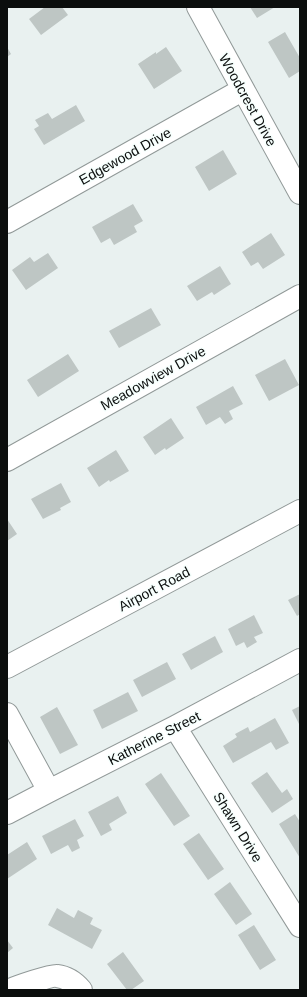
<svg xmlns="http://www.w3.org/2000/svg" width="307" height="997" font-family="Helvetica,sans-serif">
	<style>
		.building { fill: #bec6c4 }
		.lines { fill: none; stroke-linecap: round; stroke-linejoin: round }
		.minor-casing { stroke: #919998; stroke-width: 24 }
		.highway-casing { stroke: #919998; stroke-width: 24 }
		.minor { stroke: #fff; stroke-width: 22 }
		.highway { stroke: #fff; stroke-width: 22 }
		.labels { text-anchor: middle; stroke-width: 3; stroke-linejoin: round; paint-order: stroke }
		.street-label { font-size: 14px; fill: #0b0e0d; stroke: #f6fffd }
	</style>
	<rect width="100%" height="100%" fill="#e9f1f0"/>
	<path class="building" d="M45,7H62L68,15L41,35L29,19Z
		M250,7H275L257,18Z
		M285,32L300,58V71L289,78L268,42Z
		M7,47L11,54L7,57Z
		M166,47L182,71L154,89L138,64L156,52V54Z
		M76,105L85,121L44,145L34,129L39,126L35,120L48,113L52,119Z
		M223,150L237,174L209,191L195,167Z
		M133,204L143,221L134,226L137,232L114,245L110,238L101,243L92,227Z
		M271,233L285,255L263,269L258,262L251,266L242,252Z
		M48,253L58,268L26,290L12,270L30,257L34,262Z
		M220,266L231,284L214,295L212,292L197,301L187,286Z
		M151,308L161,325L119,348L109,331Z
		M68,354L79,371L38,397L27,380Z
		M285,359L299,385L269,401L255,375Z
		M233,386L243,404L229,411L233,419L225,424L220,417L206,425L196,407Z
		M171,418L184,438L166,450L165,448L155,455L143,437Z
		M116,450L129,471L110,482L109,480L99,487L87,468Z
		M61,483L71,502L60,508L61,510L43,519L31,499Z
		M7,519L17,534L7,541Z
		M300,594V614L297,616L288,600Z
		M254,615L263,633L254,637L257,642L247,648L244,642L236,646L228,629Z
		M215,636L223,652L191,670L182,654Z
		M167,662L176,679L142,697L133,680Z
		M128,692L138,711L102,729L93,710Z
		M300,706V726L292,710Z
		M57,707L78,745L60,754L40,717Z
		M275,718L289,743L276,750L271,742L233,763L223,746L237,737L235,734L248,727L250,732Z
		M267,772L282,793L287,789L293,799L272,813L251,783Z
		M161,773L190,816L174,826L145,784Z
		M118,796L127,813L109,824L112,830L101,836L88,812Z
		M295,814L300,822V858L279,824Z
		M75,819L84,836L77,840L80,848L72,852L68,845L51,854L42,836Z
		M199,833L224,869L208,880L183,844Z
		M27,842L37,859L7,879V855Z
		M230,882L252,914L236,925L214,894Z
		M57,908L74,918L78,910L93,918L90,924L102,930L92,949L48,925Z
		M254,925L276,960L260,970L238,935Z
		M7,940L13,948L7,953Z
		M123,952L144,981L131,990H127L107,964Z"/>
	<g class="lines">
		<defs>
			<path id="minor" d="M198,7L300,193
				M7,222L242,90
				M7,460L300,296
				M7,714L49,791
				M175,727L300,926
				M7,813L49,791L175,727L300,660
				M10,990C17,987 51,975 57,976C66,977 75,983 81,990"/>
			<path id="highway" d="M7,667L300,511"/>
		</defs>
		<use href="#minor" class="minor-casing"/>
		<use href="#highway" class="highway-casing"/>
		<use href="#minor" class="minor"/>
		<use href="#highway" class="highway"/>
	</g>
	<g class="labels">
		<g class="street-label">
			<text transform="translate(248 100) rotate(61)" y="5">Woodcrest Drive</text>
			<text transform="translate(125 156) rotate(-29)" y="5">Edgewood Drive</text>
			<text transform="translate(153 378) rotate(-29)" y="5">Meadowview Drive</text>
			<text transform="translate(154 589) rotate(-28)" y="5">Airport Road</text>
			<text transform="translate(154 738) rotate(-27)" y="5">Katherine Street</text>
			<text transform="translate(238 827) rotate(58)" y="5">Shawn Drive</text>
		</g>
	</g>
	<rect width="307" height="997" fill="none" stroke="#0b0e0d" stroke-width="16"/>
</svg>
